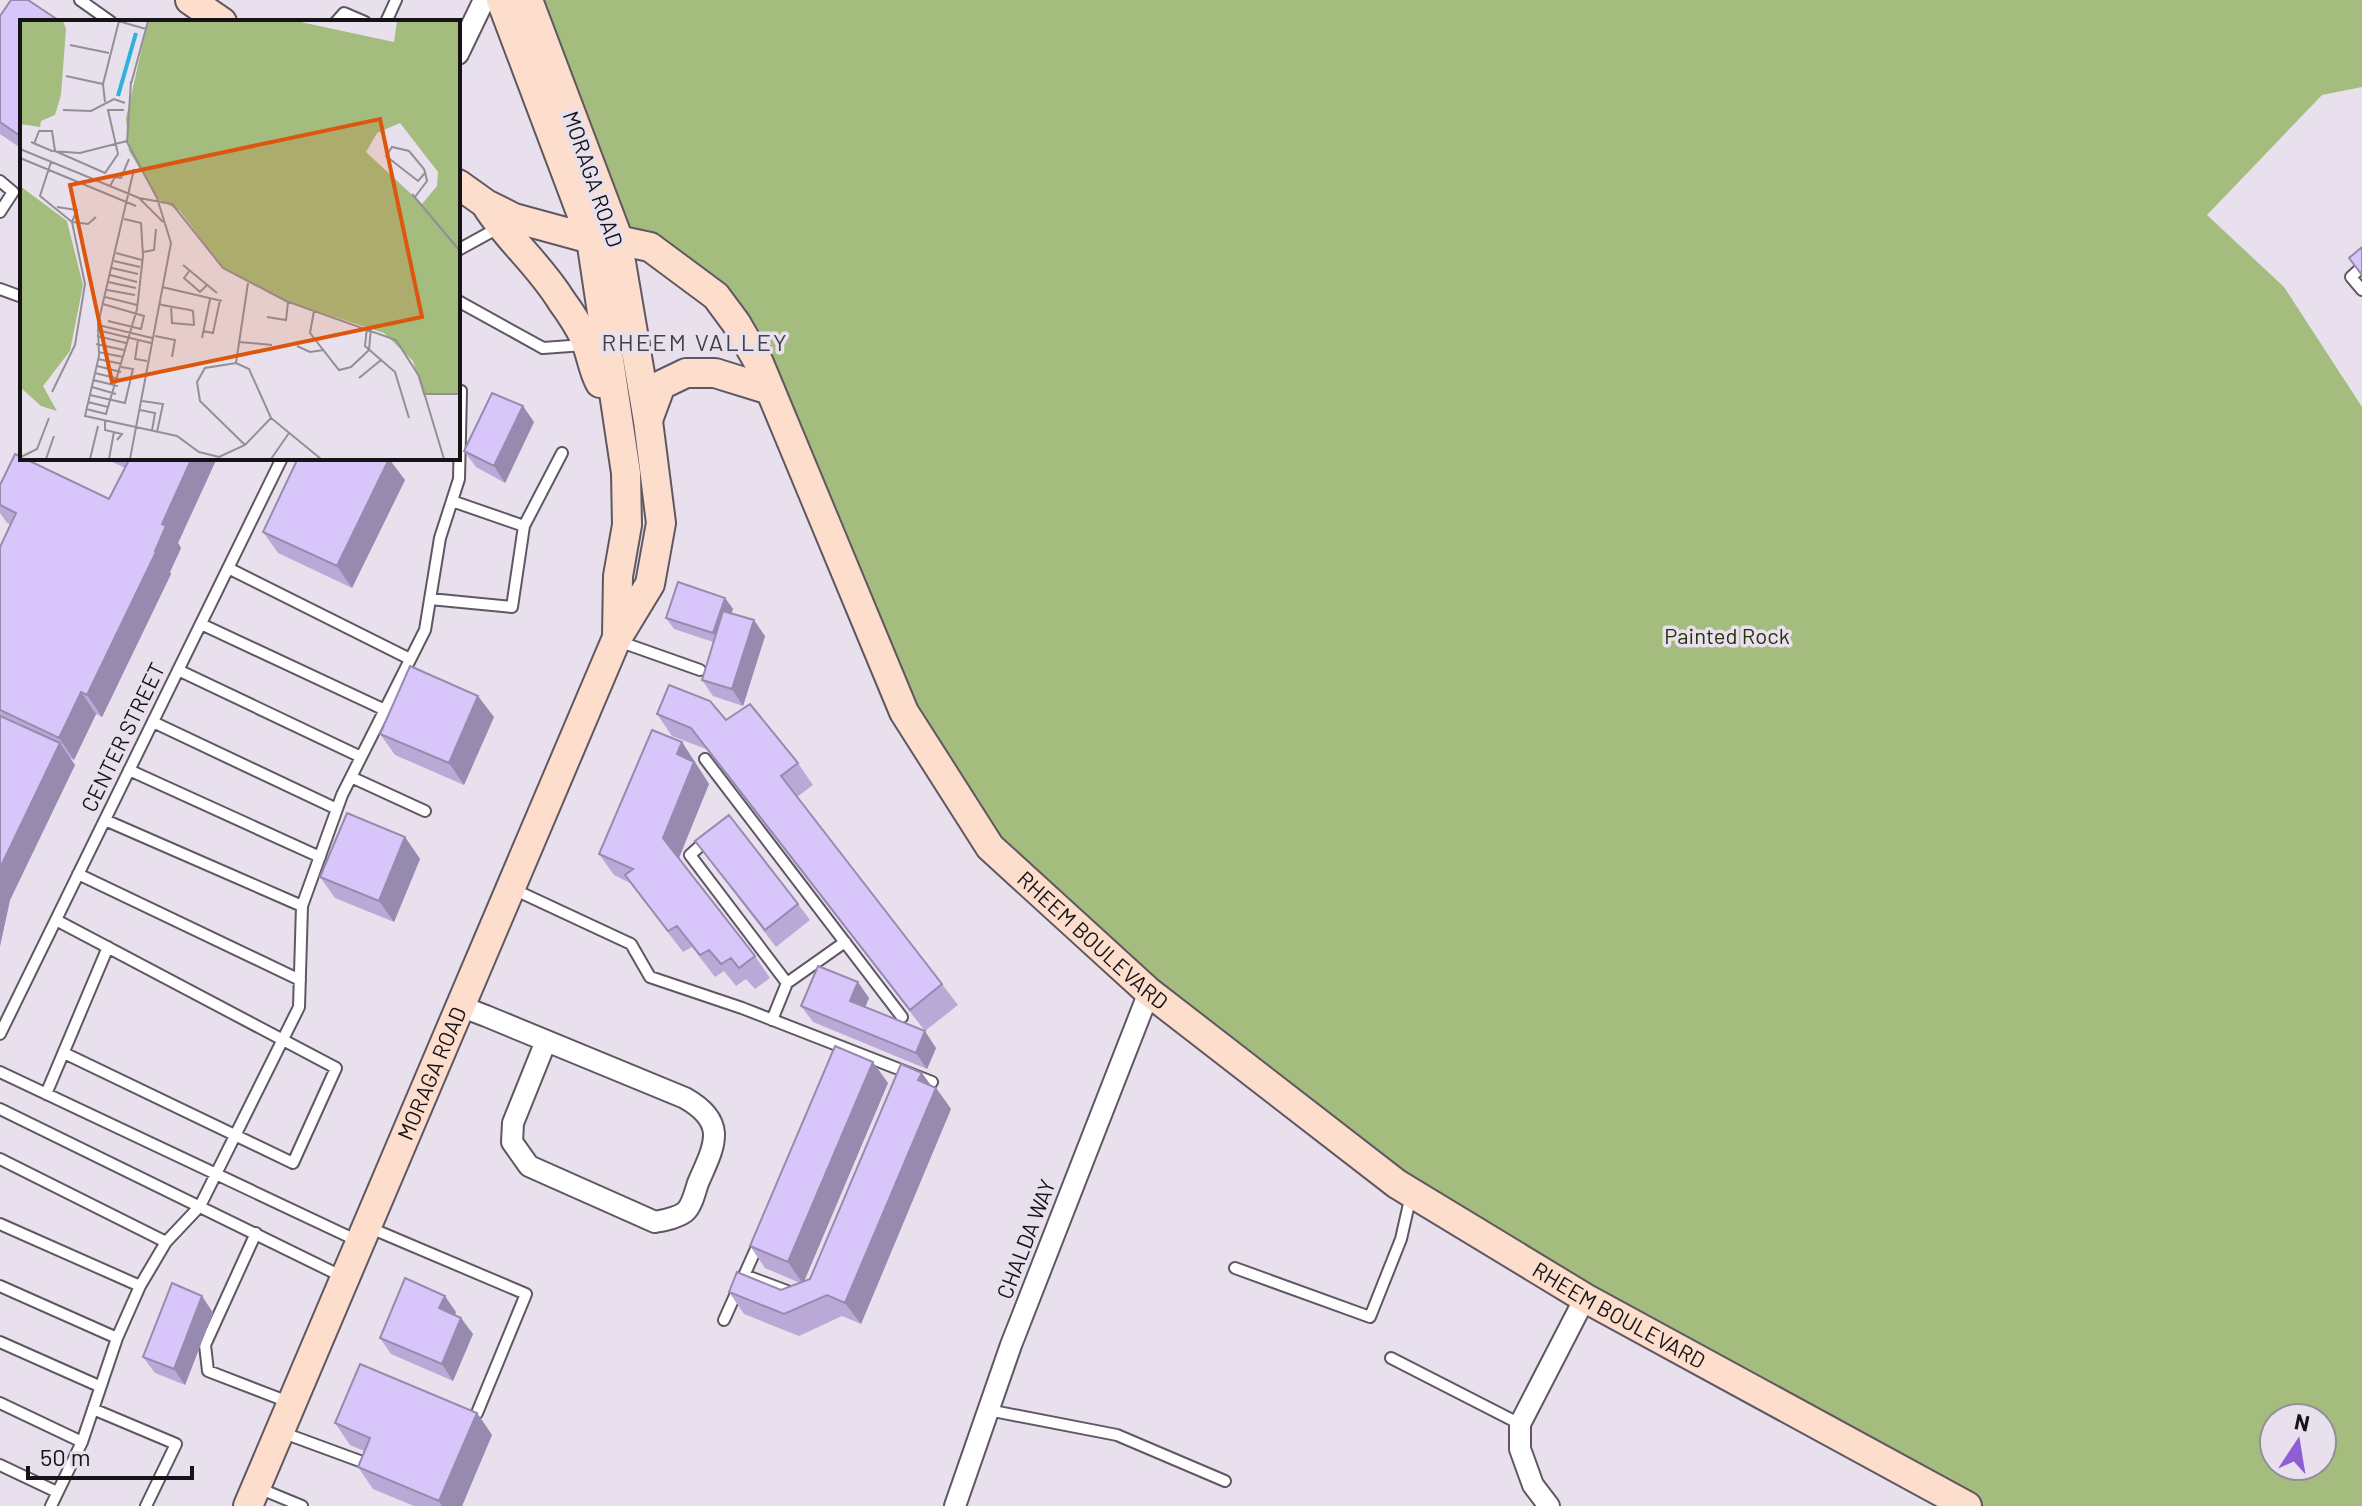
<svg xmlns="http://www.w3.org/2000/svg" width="2362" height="1506" font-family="Barlow,sans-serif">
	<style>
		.green { fill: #a4bc7e; fill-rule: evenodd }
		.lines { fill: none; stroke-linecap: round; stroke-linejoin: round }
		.lane-casing { stroke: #5f5863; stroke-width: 14 }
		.street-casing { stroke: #5f5863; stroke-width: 24 }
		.secondary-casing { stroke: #5f5863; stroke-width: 32 }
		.lane { stroke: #fff; stroke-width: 10 }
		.street { stroke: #fff; stroke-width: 20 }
		.secondary { stroke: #fdddcc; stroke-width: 28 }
		.wall { fill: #baa9d7 }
		.shaded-wall { fill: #978aaf }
		.building { fill: #d8c5fa; stroke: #978aaf; stroke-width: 2 }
		.labels { text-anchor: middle; stroke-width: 7; stroke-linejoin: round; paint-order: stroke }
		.street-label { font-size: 22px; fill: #151317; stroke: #e8e1ed }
		.park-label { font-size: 22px; fill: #24310b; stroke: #e8e1ed }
		.neighbourhood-label { font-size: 24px; letter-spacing: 2px; fill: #453f49; stroke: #e8e1ed }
		.inset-river { fill: none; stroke: #2eb2dc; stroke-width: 4 }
		.inset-road { fill: none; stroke: #948f97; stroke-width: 2 }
		.view { fill: #dd560d; fill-opacity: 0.15; stroke: #dd560d; stroke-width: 4 }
		.inset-edge { fill: none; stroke: #151317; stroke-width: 4 }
	</style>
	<rect width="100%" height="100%" fill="#e8e1ed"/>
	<path class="green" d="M528,0H2362V87L2322,95L2207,215L2284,287L2362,407V1506H1967L1411,1193L990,847L904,712L736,323L617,240ZM2274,1418H2322V1466H2274Z"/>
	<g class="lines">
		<defs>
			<path id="lane" d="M80,0L111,22
				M336,22L344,13L365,22
				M386,22L396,0
				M0,181L13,192L0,212
				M458,250L498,228
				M2362,267L2351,277L2362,290
				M0,289L22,297
				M458,301L543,348L584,345
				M452,501L524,526
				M228,568L410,659
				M430,599L512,607L524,526L562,453
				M201,624L385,710
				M618,641L700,670
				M178,670L361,757
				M153,722L337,809
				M705,759L902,1017
				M129,770L320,857
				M351,777L425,811
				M105,820L302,906
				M708,839L690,855L787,983L845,942
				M78,874L300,980
				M513,889L631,944L650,977L742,1008L932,1082
				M56,920L336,1068L293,1163L64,1053
				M772,1020L787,983
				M0,1034L282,458
				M0,1072L358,1241
				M46,1094L108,947
				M0,1109L343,1277
				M0,1159L166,1242
				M0,1224L140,1286
				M368,1227L526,1294L477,1413
				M256,1233L205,1345L208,1371L291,1403
				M1235,1268L1370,1317L1401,1239L1411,1195
				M744,1275L795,1294
				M0,1286L117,1338
				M724,1320L760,1240
				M0,1342L99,1386
				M1391,1358L1520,1424
				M0,1403L82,1442
				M93,1409L176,1444L146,1506
				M988,1410L1117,1435L1225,1481
				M281,1432L368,1464
				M0,1465L57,1492
				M256,1487L302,1506
				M51,1506L82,1442L117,1338L140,1286L166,1242L200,1206L299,1007L302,906L342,795L425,630L440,538L459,479L461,391L458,390"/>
			<path id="street" d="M458,54L484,0
				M460,1006L486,1016L685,1098C729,1123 714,1146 698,1183C695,1192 692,1206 685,1212C677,1218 665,1220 655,1222L529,1166L512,1142L513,1123L546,1041
				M955,1506L1011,1345L1149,992
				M1549,1506L1533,1485L1520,1449V1424L1585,1298"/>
			<g id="secondary">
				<path d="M190,0L222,22"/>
				<path d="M501,0L591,239L626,473L627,525L618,576L617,635"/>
				<path id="s1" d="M458,184L486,204L514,218L591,239L617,240L650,247L716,296L736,323L759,363L904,712L990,847L1149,992L1397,1184L1585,1298L1967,1506"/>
				<path d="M488,208C510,241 540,266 561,300C569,311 578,324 584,337C591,352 592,368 600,383"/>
				<path d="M648,420L661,385L686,373H715L770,390"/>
				<path id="s2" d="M248,1506L616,640L650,584L661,523L648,421L616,233L528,0"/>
			</g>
		</defs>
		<use href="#lane" class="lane-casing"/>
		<use href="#street" class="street-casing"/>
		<use href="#secondary" class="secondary-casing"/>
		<use href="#lane" class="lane"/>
		<use href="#street" class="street"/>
		<use href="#secondary" class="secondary"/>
	</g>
	<path class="wall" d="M0,16L22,22V149L0,134Z
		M534,422L505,483L476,467L464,451Z
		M104,458H217L178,543L181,548L170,572L171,574L102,717L96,714L74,760L70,758L75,765L10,900L0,946V547L11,525L7,523L0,513V485L109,499L125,468Z
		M389,459L405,480L352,588L278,553L263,532Z
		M725,598L733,609L731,613L765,636L743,706L713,696L702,680L713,642L674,629L666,618Z
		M657,714L726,720L798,763L813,785L797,797L942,984L958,1005L925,1031L706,749L672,736Z
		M494,717L464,785L395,755L380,734Z
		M682,742L709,784L679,858L755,956L770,978L755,989L746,979L736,986L724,971L715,977L692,947L683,952L630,883L614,875L599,854Z
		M405,837L420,859L394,922L335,898L320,877Z
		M695,841L798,904L810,920L776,947Z
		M869,998L865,1007L936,1048L927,1069L813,1022L801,1006Z
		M922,1073L931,1086L936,1088L951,1109L861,1324L842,1316L799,1336L744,1314L729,1292L781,1290L800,1283L765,1268L750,1246L888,1083L804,1281L810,1279Z
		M202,1296L213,1313L185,1385L155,1373L143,1357Z
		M456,1312L455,1315L473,1334L453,1381L391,1354L380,1338Z
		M477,1413L492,1435L462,1506H414L373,1489L358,1467L364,1451L350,1445L335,1423Z"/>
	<path class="shaded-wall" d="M523,406L534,422L505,483L494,466Z
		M192,458H217L178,543L181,548L170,572L171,574L102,717L87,695L155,551L162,524Z
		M389,459L405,480L352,588L337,566Z
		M725,598L733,609L721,644L713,633Z
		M754,620L765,636L743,706L732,689Z
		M81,692L96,714L74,760L59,738Z
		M478,696L494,717L464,785L449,763Z
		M682,742L709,784L678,860L663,838L677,754Z
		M60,743L75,765L10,900L0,946V868Z
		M405,837L420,859L394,922L379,901Z
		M858,982L869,998L861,1017L850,1001Z
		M925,1031L936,1048L927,1069L916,1053Z
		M873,1062L888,1083L803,1284L788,1262Z
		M922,1073L935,1091L936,1088L951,1109L861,1324L845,1303Z
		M202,1296L213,1313L185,1385L174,1369Z
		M445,1296L456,1312L451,1324L439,1308Z
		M461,1318L473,1334L453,1381L442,1364Z
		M477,1413L492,1435L462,1506H442L439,1501Z"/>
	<path class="building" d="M11,0H28L61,22H22V137L0,122V16Z
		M2362,247V275L2349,258Z
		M492,393L523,406L494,466L464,451Z
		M15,454L109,499L130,458H192L162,524L166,526L155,551L156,552L87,695L81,692L59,738L0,710V547L16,513L0,505V485Z
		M298,458L389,459L337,566L263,532Z
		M678,582L725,598L713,633L666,618Z
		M723,611L754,620L732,689L702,680Z
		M410,666L478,696L449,763L380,734Z
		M669,685L710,701L726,720L750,704L798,763L781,776L942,984L910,1010L691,728L657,714Z
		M0,716L60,743L0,868Z
		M652,730L682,742L677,754L694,762L663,838L755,956L739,968L731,958L721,964L709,950L700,955L677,926L668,931L625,875L633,869L599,854Z
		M347,813L405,837L379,901L320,877Z
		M729,815L798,904L765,930L695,841Z
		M818,966L858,982L850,1001L925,1031L916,1053L801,1006Z
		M835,1046L873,1062L788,1262L750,1246Z
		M901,1064L922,1073L918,1080L936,1088L845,1303L827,1295L784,1314L729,1292L737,1272L781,1290L810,1279Z
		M405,1278L445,1296L439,1308L461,1318L442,1364L380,1338Z
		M172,1283L202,1296L174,1369L143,1357Z
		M360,1364L477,1413L439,1501L358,1467L370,1438L335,1423Z"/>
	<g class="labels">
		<g class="street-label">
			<text transform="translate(593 179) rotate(71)" y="8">MORAGA ROAD</text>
			<text transform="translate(123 737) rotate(-64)" y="8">CENTER STREET</text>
			<text dy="8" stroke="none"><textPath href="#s1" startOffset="1044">RHEEM BOULEVARD</textPath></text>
			<text dy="8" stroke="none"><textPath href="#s2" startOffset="470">MORAGA ROAD</textPath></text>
			<text transform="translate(1026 1239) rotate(-69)" y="8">CHALDA WAY</text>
			<text dy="8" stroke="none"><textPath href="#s1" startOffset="1692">RHEEM BOULEVARD</textPath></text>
		</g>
		<g class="park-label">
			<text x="1727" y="644">Painted Rock</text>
		</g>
		<g class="neighbourhood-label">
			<text x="695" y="351">RHEEM VALLEY</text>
		</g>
	</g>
	<g transform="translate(20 20)">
		<rect width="440" height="440" fill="#e8e1ed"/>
		<path d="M0,1H43L46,9L41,75L35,95L21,101L20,107L0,104ZM128,1H276L374,22L377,1H440V374H403L393,341L364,313L266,281L203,248L160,191L138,179L109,131L106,98ZM380,103L418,152L417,166L402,184L346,132L357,113ZM0,166L47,201L63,265L50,331L23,366L37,391L21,386L0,367Z" fill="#a4bc7e" fill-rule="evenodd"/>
		<path class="inset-river" d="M98,76L116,13"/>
		<path class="inset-road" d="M98,1L126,9M50,25L89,33M46,56L83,64M111,64L128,1M85,82L83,64L99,1M43,90L71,91L94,79L105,83M11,122L32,131L60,133L107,121M14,124L19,111H32L35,131L85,153L98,134L88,90H104M0,129L119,178L152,184L203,248L266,281L376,320L399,356L424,439M0,138L116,186M31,142L20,176L52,202L65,264L55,325L32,372M114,149L78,304L79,336L65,396L157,416L179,432L199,437L225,425L251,398M90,166L95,157L101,158L109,139M392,174L440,231M395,177L407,161L406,156L404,149L389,131L372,127L366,136L398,161L405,153M119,178L143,202M37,187L57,190L52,202L68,204L76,197M123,232L134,230L136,209M96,233L122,240M94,241L120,247M163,245L197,273M92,248L118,254M170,250L164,258L180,272L187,265M90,255L117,262M88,262L116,268M142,267L202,281M87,270L115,275M85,277L117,285M83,284L124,296L121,309L88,301M140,284L142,285L170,290L173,291L174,305L152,303L151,286M294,291L290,313L319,350L331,347L349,330L351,308M247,297L266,300L268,282M78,305L132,318M347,307L345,326L375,352L389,398M77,310L131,323M183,311L193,313L200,280M77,316L106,323M135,316L155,320L152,337M182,318L190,279M118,320L115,339L127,341M219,322L252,325M76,324L104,330M277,326L290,332L304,330M78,332L103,337M78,339L102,344M216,343L228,263M77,346L101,352M75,353L99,359M339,358L361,340M73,360L98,366M72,367L96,374M403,374H440M70,375L105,383L113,349L101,347M122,381L143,384L137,412M88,387L117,289L123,236L121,203L104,199M66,389L86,394L88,387L68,382M120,390L135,393L132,411M85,401V410L102,414L97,420M225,425L180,381L177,362L185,348L216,343L229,349L251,398L301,439M1,437L17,429L29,398M26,439L34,416M70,439L78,406M89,439L94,412M110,439L151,223L137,178L107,122L111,61M251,439L269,413"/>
		<path class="view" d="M360,99L402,297L92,362L50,165Z"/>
		<rect width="440" height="440" class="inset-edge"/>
	</g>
	<g transform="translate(2298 1442) rotate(12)"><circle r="38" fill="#e8e1ed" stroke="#948f97" stroke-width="2"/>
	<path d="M0-6L14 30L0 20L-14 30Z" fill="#905dd5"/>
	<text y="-12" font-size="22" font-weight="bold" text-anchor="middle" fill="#151317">N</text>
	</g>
	<path d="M28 1466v12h164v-12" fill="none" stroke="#151317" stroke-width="4"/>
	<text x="40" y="1466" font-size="24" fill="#151317" stroke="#e8e1ed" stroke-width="6" paint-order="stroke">50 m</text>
</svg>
